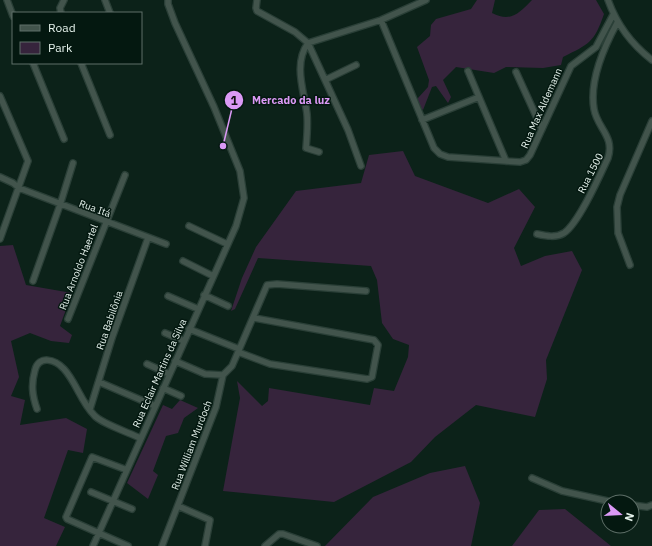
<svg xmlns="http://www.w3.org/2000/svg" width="652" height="546" font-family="'IBM Plex Sans',sans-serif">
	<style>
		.green { fill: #36243c }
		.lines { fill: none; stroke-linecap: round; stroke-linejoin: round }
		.minor-casing { stroke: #2a3f37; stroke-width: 8 }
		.minor { stroke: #42544c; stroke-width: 5.5 }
		.labels { text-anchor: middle; stroke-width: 3; stroke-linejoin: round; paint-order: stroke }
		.street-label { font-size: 10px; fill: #e5f2ec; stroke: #041810 }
		.leader { fill: none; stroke: #db99f5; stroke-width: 1.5 }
		.callout-dot { fill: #db99f5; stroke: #041810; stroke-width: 1.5 }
		.mark-label { font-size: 12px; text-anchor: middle; font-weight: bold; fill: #111 }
		.callout-label { font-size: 11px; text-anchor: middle; font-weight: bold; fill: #db99f5; stroke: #041810; stroke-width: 3; stroke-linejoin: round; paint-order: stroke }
	</style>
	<rect width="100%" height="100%" fill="#0c2219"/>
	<path class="green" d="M477,0H495L492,13C511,23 519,13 532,0H596L604,14C594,43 589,44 563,57L561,65L543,68L506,67L494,73L456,67L443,80L451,97L448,103L436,86L432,87L423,110L418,106V98L428,87L429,80L417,47L430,36L431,25L436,19L471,9Z
		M403,151L415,176L488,203L519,189L535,207L514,248L521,266L545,256L572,251L582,270L546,360L547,379L535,417L476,405L435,437L411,462L334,502L223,491L240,398L237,381L262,406L268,401L269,388L370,405L374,388L394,391L408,357L409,345L393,339L382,323L377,280L371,266L258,258L235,309L231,311L242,278L256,247L296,191L361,183L369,155Z
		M13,245L26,285L72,293L60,326L72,335L69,343L51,341L30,333L11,341L19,377L11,396L25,400L20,425L66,418L87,429L83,453L68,450L44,518L65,527L56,546H0V246Z
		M180,400L198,408L184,418L178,433L166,436L153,471L158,475L148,499L127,483L163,405L172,409Z
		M465,466L480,503L471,546H325L373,497L430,473Z
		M565,509L611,546H512L539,510Z"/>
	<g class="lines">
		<defs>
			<path id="minor" d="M7,0L13,16
				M105,0L110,13
				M257,0L256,8L257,11L295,32L308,43L348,130L361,166
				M608,0C617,25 631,44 652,60
				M61,13L60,8L64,0
				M381,20L434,148L440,154L448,157L520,162L526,160L530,155L571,66L596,47L613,15
				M308,43L381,20L426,0
				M308,43C293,64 304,91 307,114C308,125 307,137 306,148L319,152
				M33,63L64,139
				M81,63L110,135
				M468,71L506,161
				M516,72L542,129
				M325,80L356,65
				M0,96L28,161L0,239
				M422,120L479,97
				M0,177L13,183L19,188L166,244
				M189,226L227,244
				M537,234C546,236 556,238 564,233C579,223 600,175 608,158C615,136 597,128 594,109C589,81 604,47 617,23
				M183,261L213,276
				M630,265L618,233L617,207L620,195L652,121
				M33,281L60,205L73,163
				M204,295L228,306
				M168,296L198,309
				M68,319L125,175
				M189,329L239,349
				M165,333L184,341
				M238,352L270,364L367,379L372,377L378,345L374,340L254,318
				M175,361L205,374L223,375
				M147,364L169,374
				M223,375L232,366L267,285L277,284L366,291
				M99,382L155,406
				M163,388L181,396
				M37,409C32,395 31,384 35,370C39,355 55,359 64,369C76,382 81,402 94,415C100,423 130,433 140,438
				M90,409L112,338L148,238
				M127,470L92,457L66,517L67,519L128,546
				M532,478L562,491L612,502
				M91,492L132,509
				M632,505L647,507L652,505
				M178,506L210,520L205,546
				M93,546L236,226L244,198L240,171L214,107L175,23L168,4V0
				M162,546L216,407L223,375
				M265,546L279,534H283L317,546"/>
		</defs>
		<use href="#minor" class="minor-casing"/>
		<use href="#minor" class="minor"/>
	</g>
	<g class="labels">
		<g class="street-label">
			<text transform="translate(541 108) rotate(-66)" y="4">Rua Max Aldemann</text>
			<text transform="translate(590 173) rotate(-63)" y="4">Rua 1500</text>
			<text transform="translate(95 208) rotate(20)" y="4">Rua Itá</text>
			<text transform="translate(78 267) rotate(-69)" y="4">Rua Arnoldo Haertel</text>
			<text transform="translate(109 320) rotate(-71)" y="4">Rua Babilônia</text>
			<text transform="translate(159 373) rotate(-66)" y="4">Rua Eclair Martins da Silva</text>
			<text transform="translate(191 445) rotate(-69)" y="4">Rua William Murdoch</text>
		</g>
	</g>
	<path class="leader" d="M223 146L234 100"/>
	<g class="callout-dot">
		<circle cx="223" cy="146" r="4"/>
		<circle cx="234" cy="100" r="10"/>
	</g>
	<g class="mark-label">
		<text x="234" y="105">1</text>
	</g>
	<g class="callout-label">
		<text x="291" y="104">Mercado da luz</text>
	</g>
	<rect x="12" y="12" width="130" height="52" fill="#041810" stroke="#5e6f68"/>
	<rect x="20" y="25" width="20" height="6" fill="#42544c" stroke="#5e6f68"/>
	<text x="48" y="32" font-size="12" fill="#e5f2ec">Road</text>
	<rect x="20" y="42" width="20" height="12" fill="#36243c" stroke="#5e6f68"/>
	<text x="48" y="52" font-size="12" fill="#e5f2ec">Park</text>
	<g transform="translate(620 514) rotate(108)"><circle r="19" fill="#041810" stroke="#5e6f68"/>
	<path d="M0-3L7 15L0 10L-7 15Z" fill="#db99f5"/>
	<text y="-6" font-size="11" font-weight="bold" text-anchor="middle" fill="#e5f2ec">N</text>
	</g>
</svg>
